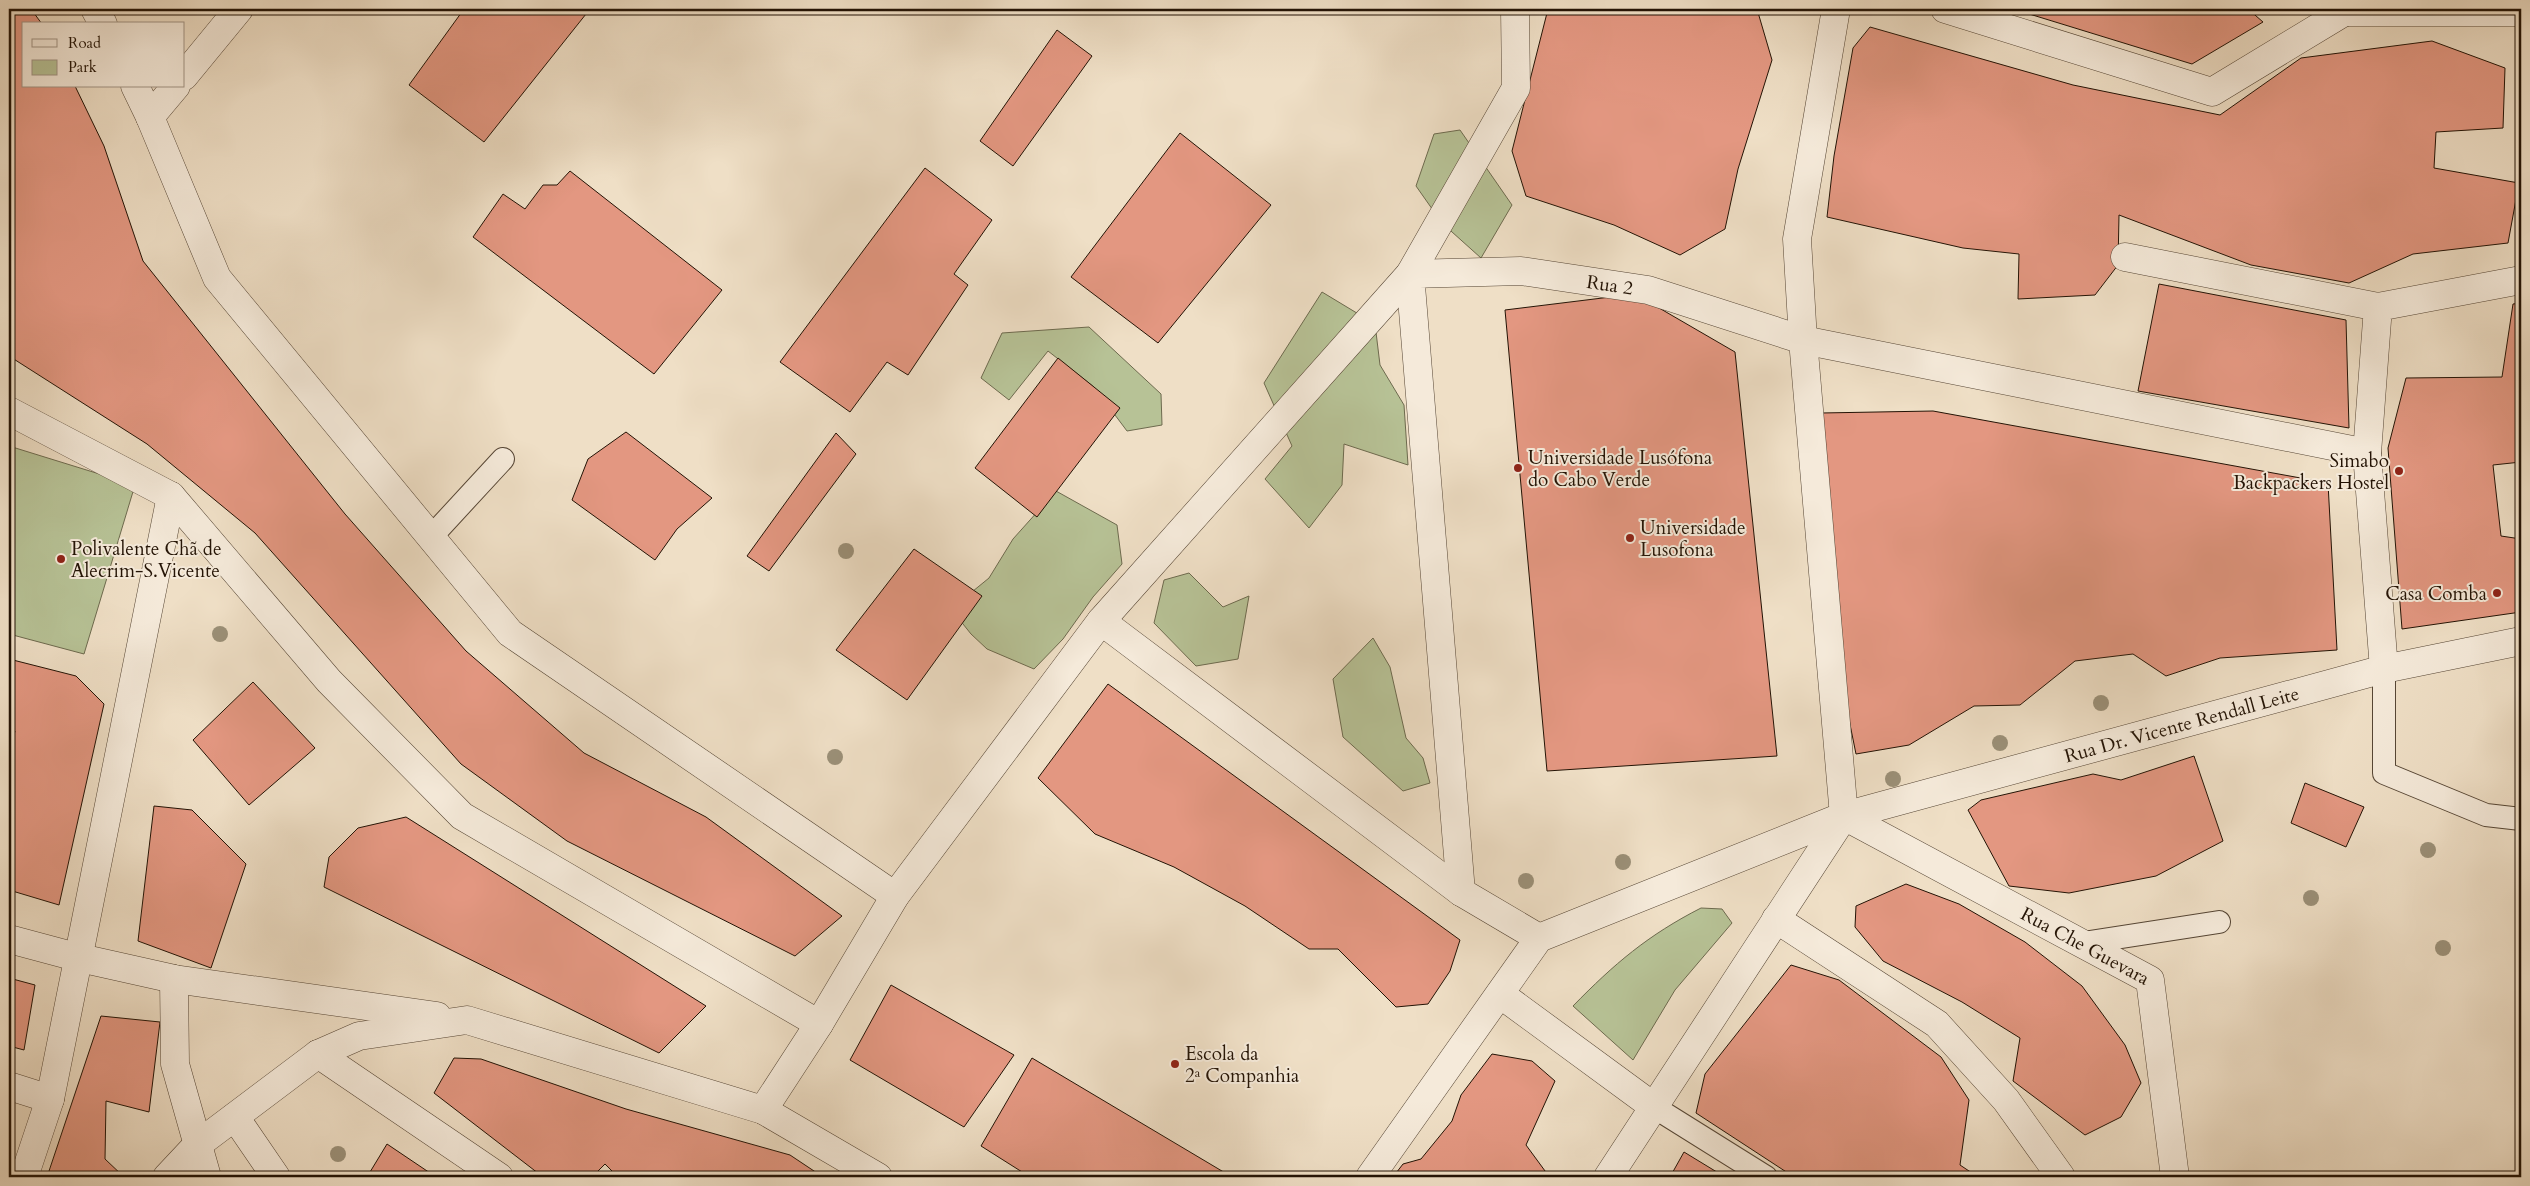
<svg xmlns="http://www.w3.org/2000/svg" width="2530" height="1186" font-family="Cardo,serif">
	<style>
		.green { fill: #b7c296; stroke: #6d6a4e }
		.building { fill: #e39781; stroke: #231305 }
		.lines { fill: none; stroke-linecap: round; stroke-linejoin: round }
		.lane-casing { stroke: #564635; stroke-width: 24 }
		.street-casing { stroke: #564635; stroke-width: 29 }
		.lane { stroke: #f5eada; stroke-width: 22 }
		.street { stroke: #f5eada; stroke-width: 28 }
		.tree { fill: #9b9078 }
		.poi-dot { fill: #8f2418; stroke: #f5eada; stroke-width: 2 }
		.labels { text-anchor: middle; stroke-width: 4; stroke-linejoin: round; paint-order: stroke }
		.street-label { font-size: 19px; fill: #231305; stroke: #f5eada }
		.poi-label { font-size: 19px; fill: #231305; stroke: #f5eada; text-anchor: start }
	</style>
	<rect width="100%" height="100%" fill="#efdfc6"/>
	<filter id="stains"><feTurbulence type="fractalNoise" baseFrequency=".004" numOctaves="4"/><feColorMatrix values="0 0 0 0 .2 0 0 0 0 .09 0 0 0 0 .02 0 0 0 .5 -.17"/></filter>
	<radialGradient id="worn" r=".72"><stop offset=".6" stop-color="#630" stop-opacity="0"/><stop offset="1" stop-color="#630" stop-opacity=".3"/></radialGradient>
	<path class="green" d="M1460,130L1512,205L1481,258L1442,223L1416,186L1434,134Z
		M1322,292L1375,324L1380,365L1404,405L1408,465L1344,444L1342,485L1309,528L1265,479L1292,446L1264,383Z
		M1089,327L1161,394L1162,425L1127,431L1094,387L1048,351L1009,400L981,378L1002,333Z
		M9,446L135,485L84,654L9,634Z
		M1056,491L1117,525L1122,564L1093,597L1063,639L1034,669L987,649L971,634L951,609L989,578L1013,539Z
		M1189,573L1223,607L1249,596L1238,659L1196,666L1154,623L1164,580Z
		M1373,638L1390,667L1406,738L1423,758L1430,783L1403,791L1343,737L1333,679Z
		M1701,908L1722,909L1732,923L1675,990L1633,1060L1573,1006C1614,964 1648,935 1701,908Z"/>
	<path class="building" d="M9,9H31L42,24H24V86H75L104,146L143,261L345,514L466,651L584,753L706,817L842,916L795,956L567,841L461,764L255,533L147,444L9,356Z
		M464,9H590L484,142L409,85Z
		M1548,9H1757L1772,60L1738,169L1725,229L1680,255L1614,225L1526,196L1512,151Z
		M2013,9H2248L2263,22L2192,64Z
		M1870,27L2073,85L2220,115L2301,58L2432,41L2505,68L2503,128L2436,132L2434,168L2519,183L2508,243L2413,254L2349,283L2251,265L2119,215L2118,265L2095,295L2018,299L2019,254L1963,248L1827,217L1834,156L1853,48Z
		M1057,30L1092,56L1013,166L980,141Z
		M1180,133L1271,205L1158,343L1071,277Z
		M925,168L992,220L954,274L968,285L908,375L887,362L850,412L780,362Z
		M570,171L722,290L654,374L473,237L503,194L525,209L543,185H557Z
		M2159,284L2346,320L2349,428L2138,391Z
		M1635,294L1735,352L1777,756L1547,771L1505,310Z
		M2521,303V462L2493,465L2501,536L2521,539V612L2402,629L2388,448L2406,378L2502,377L2513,304Z
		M1058,358L1120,408L1037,517L975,468Z
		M1933,411L2328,483L2337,650L2220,658L2166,676L2133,654L2075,661L2020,705L1974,706L1909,745L1856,754L1841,680L1821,413Z
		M626,432L712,498L677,529L655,560L572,500L588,459Z
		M836,433L856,454L769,571L747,556Z
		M914,549L982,596L907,700L836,650Z
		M9,659L76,676L104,704L59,905L9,890V754L15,731L9,729Z
		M253,682L315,748L249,805L193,740Z
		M1108,684L1460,940L1450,971L1428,1004L1396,1007L1338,949H1309L1245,906L1174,867L1095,834L1038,778Z
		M2194,756L2223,841L2156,876L2069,893L2009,886L1968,810L1981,800L2093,774L2121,780Z
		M2305,783L2364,807L2346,847L2291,823Z
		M154,806L192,810L246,864L211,968L138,941Z
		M406,817L706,1006L659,1053L324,887L329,857L358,828Z
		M1906,884L1959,904L2025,942L2082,986L2125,1045L2141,1083L2121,1117L2085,1135L2013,1081L2020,1038L1962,1002L1883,961L1855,927L1856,906Z
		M1791,965L1839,980L1941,1057L1969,1100L1960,1165L1978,1177H1794L1696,1113L1705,1074Z
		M9,978L35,985L24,1050L9,1046Z
		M891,985L1014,1055L964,1127L850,1060Z
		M101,1016L160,1022L149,1112L106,1101L105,1159L124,1177H47Z
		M1492,1054L1532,1061L1555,1081L1526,1145L1548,1175L1546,1177H1393L1403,1164L1421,1159L1452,1121L1461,1095Z
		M454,1058L481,1059L626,1109L790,1155L823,1177H618L605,1164L592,1177H543L434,1093Z
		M1032,1058L1232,1177H1030L981,1146Z
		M387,1144L436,1177H367Z
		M1684,1152L1725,1177H1670Z"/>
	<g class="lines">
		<defs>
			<path id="lane" d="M431,537L503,459
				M2384,669V773L2486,815L2521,819
				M2083,943L2219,922
				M1654,1107L1766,1177"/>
			<g id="street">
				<path d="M95,9L103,24"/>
				<path d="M1945,9L2212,92L2344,12"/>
				<path d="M2335,9L2344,12H2521"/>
				<path d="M184,76L239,9"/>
				<path d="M135,86L150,117L217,278L510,633L895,896"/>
				<path d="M150,117L176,86"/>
				<path d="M2125,257L2378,307"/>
				<path d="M9,411L171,496L329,681L462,816L819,1024"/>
				<path d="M1101,621L1461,892L1539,938"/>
				<path d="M2384,669L2367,453L2378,307L2521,280"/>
				<path id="s1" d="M1844,816L2150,980L2175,1177"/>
				<path id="s2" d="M1461,892L1410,274L1521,271L1648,290L1803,340L2367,453"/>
				<path d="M1776,919L1937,1024L2006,1100L2061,1177"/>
				<path d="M9,939L80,958L174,979L437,1016"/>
				<path d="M174,979L175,1064L207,1177"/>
				<path d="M1500,994L1654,1107"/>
				<path d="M318,1054L499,1177"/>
				<path d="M9,1086L50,1099"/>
				<path d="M763,1110L819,1024L895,896L1101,621L1410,274L1516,88L1515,9"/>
				<path d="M235,1117L276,1177"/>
				<path d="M24,1177L50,1099L171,496"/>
				<path d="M167,1177L197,1145L318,1054L359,1036L467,1020L763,1110L878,1177"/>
				<path id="s3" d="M1370,1177L1539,938L1844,816L2384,669L2521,641"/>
				<path d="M1608,1177L1844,816L1803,340L1797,239L1836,9"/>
			</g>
		</defs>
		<use href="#lane" class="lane-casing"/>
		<use href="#street" class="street-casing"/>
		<use href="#lane" class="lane"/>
		<use href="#street" class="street"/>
	</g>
	<g class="tree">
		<circle cx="846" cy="551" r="8"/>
		<circle cx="220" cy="634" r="8"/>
		<circle cx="2101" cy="703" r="8"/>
		<circle cx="2000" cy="743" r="8"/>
		<circle cx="835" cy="757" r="8"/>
		<circle cx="1893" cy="779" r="8"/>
		<circle cx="2428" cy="850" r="8"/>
		<circle cx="1623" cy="862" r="8"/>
		<circle cx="1526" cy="881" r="8"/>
		<circle cx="2311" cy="898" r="8"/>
		<circle cx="2443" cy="948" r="8"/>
		<circle cx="338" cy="1154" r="8"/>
	</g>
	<g class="poi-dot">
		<circle cx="1518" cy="468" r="5"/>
		<circle cx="2399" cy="471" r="5"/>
		<circle cx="1630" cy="538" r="5"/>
		<circle cx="61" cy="559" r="5"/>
		<circle cx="2497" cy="593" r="5"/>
		<circle cx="1175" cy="1064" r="5"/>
	</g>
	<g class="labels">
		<g class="street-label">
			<text dy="7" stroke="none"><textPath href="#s2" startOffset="821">Rua 2</textPath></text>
			<text dy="7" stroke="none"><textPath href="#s3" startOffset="971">Rua Dr. Vicente Rendall Leite</textPath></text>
			<text dy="7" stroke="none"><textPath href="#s1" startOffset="274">Rua Che Guevara</textPath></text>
		</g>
		<g class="poi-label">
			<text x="1528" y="464">Universidade Lusófona<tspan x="1528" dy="22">do Cabo Verde</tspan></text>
			<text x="2389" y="467" text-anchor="end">Simabo<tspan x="2389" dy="22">Backpackers Hostel</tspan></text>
			<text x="1640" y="534">Universidade<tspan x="1640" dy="22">Lusofona</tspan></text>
			<text x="71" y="555">Polivalente Chã de<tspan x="71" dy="22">Alecrim-S.Vicente</tspan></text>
			<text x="2487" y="600" text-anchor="end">Casa Comba</text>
			<text x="1185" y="1060">Escola da<tspan x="1185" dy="22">2ª Companhia</tspan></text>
		</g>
	</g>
	<rect width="2530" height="1186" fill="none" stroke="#efdfc6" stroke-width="30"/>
	<rect x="10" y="10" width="2510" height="1166" fill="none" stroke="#231305" stroke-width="2.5"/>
	<rect x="15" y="15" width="2500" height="1156" fill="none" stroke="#231305"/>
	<rect x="22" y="22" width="162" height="65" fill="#f5eada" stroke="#a19485"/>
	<rect x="32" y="39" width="25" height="8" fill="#f5eada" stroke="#a19485"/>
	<text x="68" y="48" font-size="15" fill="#231305">Road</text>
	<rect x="32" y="60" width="25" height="15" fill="#b7c296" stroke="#a19485"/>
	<text x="68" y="72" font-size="15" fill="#231305">Park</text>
	<rect width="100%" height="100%" filter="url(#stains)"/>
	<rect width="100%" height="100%" fill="url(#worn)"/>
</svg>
